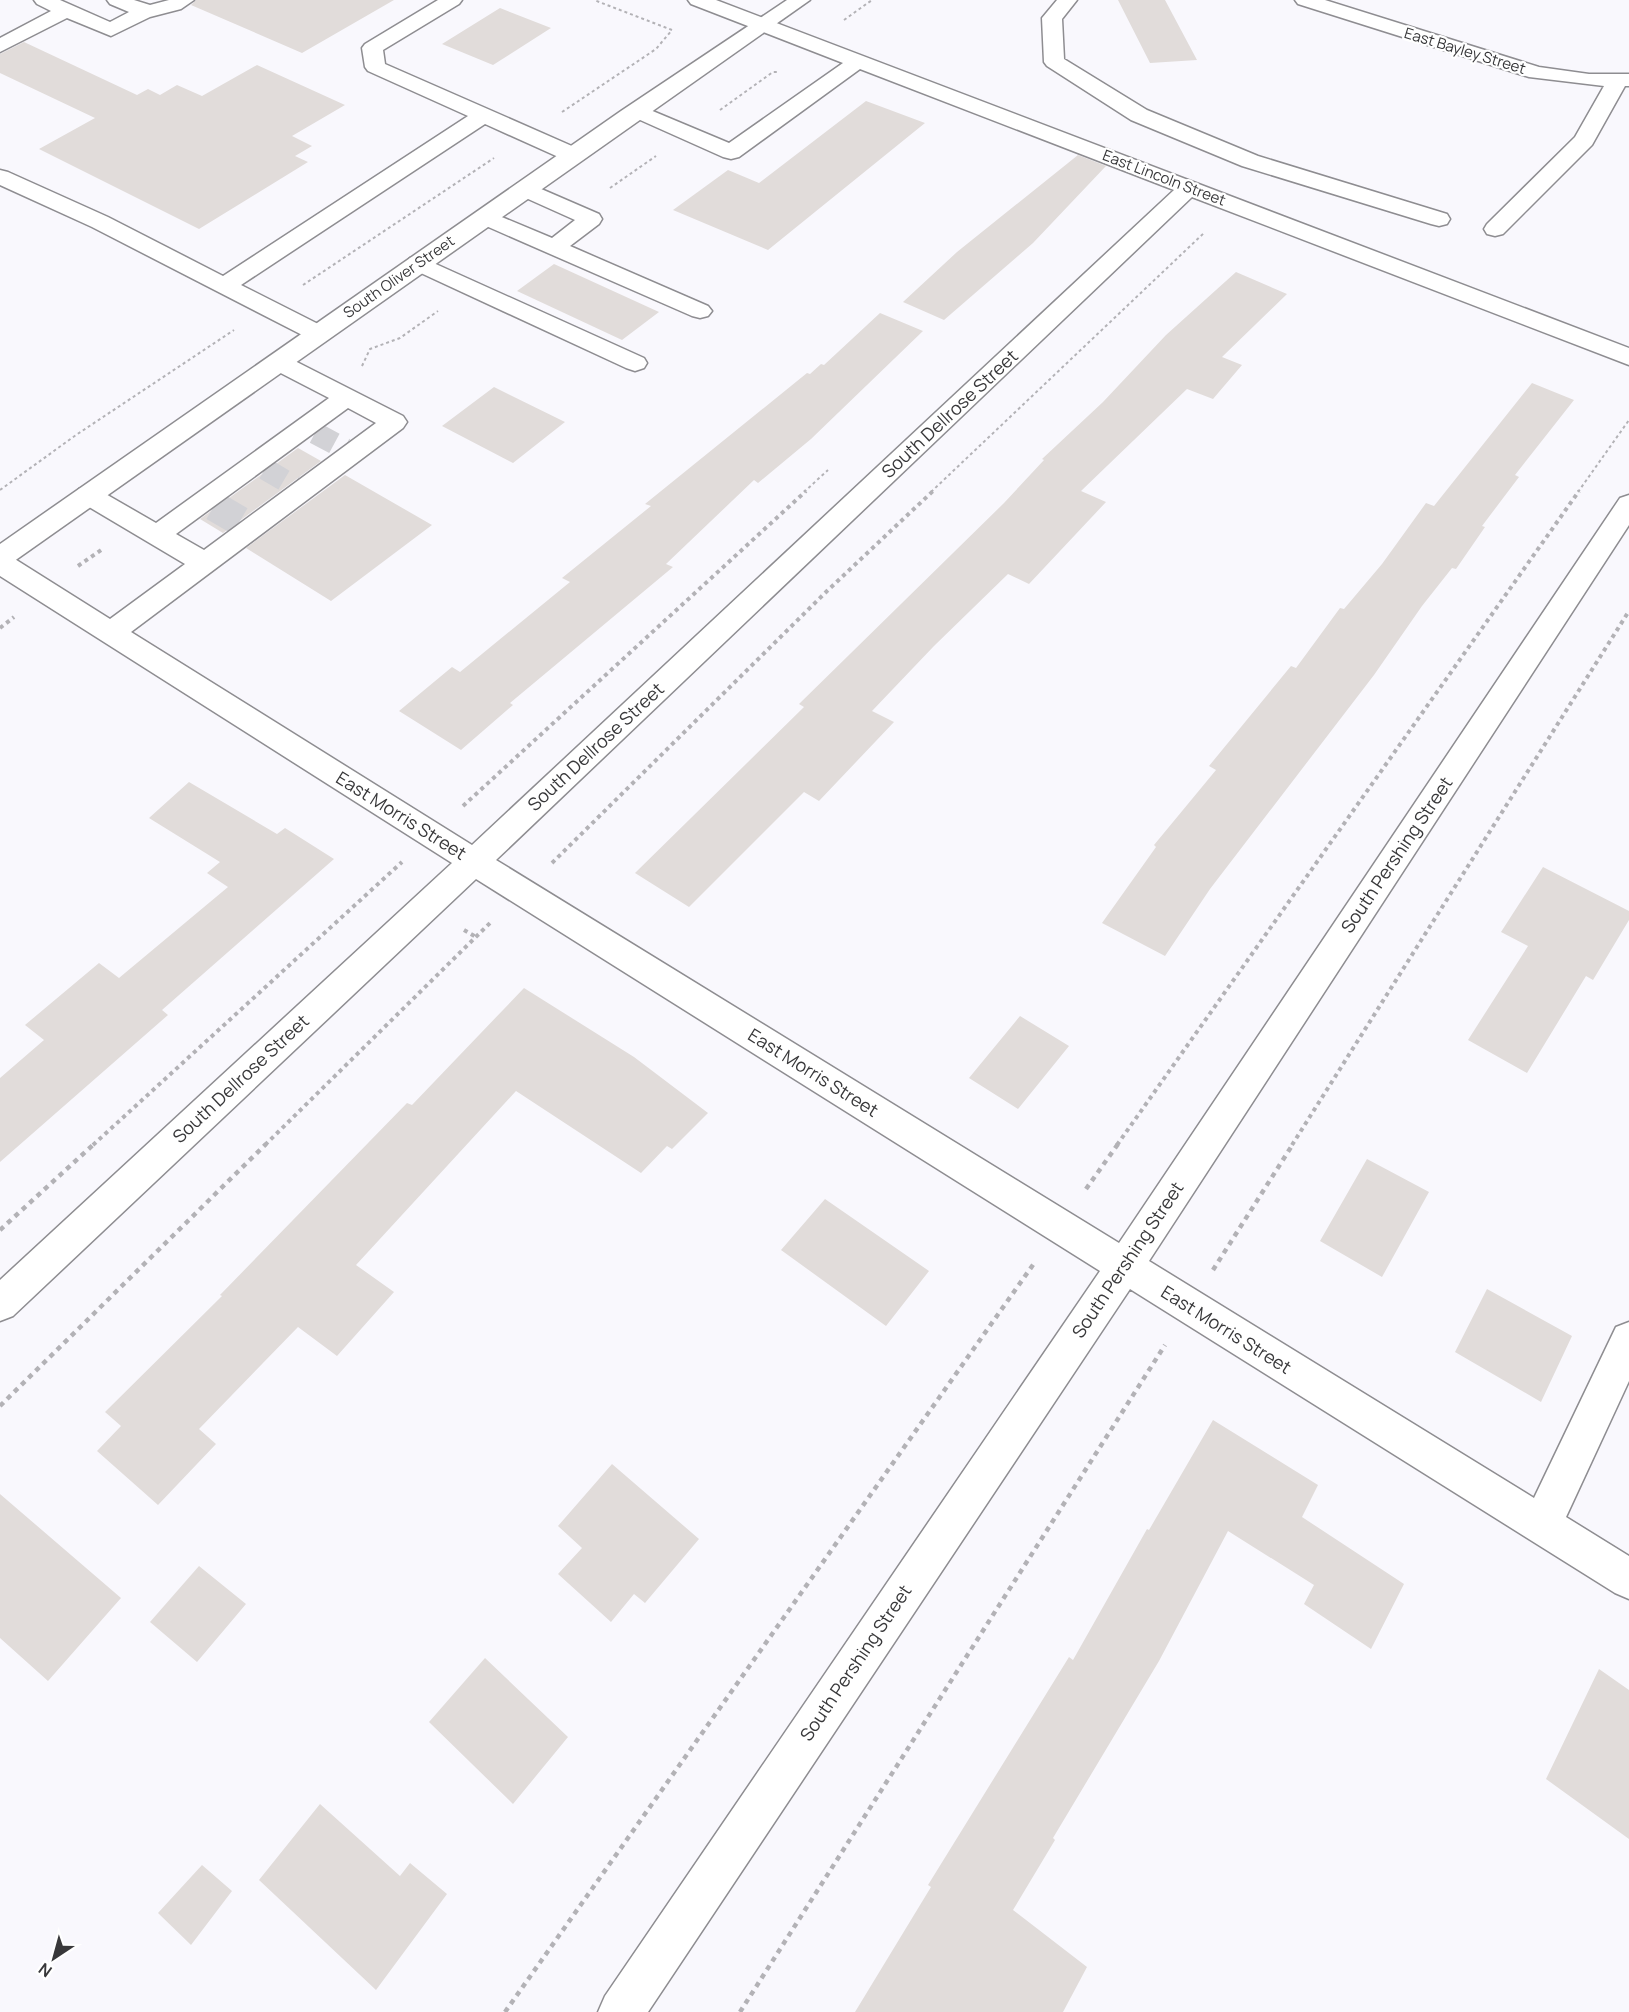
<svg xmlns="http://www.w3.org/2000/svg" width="1629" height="2012" font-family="Manrope,sans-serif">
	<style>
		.building { fill: #e1dcda }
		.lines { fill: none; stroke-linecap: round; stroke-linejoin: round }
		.minor-tunnel-far1 { stroke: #d2d2d6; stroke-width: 22; stroke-dasharray: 22 11; stroke-linecap: butt }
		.minor-tunnel { stroke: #d2d2d6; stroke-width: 30; stroke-dasharray: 30 15; stroke-linecap: butt }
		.minor-casing { stroke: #8e8d91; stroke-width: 3 }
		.major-casing { stroke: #8e8d91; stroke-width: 3 }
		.path-far2 { stroke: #b3b2b6; stroke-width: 2; stroke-dasharray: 3 3; stroke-linecap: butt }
		.path-far1 { stroke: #b3b2b6; stroke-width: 4; stroke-dasharray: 4 4; stroke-linecap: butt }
		.path { stroke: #b3b2b6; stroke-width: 4.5; stroke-dasharray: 5 5; stroke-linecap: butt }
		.minor { fill: #fff; fill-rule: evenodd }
		.major { fill: #fff; fill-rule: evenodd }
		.labels { text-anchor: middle; stroke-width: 4.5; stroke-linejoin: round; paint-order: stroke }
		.far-street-label { font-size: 15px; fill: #38383a; stroke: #fff }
		.street-label { font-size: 18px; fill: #38383a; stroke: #fff }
	</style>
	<rect width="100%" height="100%" fill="#f9f8fd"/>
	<path class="building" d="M196,0H394L302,53L191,5Z
		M1118,0H1165L1197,60L1150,63Z
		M500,8L551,28L493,65L442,44Z
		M24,42L137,95L148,89L160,95L177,85L202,96L257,65L345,105L292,136L312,146L295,156L308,162L199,229L39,149L95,118L0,73V54Z
		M866,101L925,123L768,250L673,210L728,170L759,183Z
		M1078,155L1106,166L1033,243L944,320L903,302L957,252Z
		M554,264L659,312L622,340L517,291Z
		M1236,272L1287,294L1222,357L1242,365L1213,399L1187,389L1081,491L1106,502L1029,584L1008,574L934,646L872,711L894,722L819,801L804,792L689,907L635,873L804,707L799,704L1004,503L1044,460L1042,459L1103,402L1166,335Z
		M880,313L923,331L811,439L758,483L754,480L666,564L673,567L510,703L513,705L461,750L399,711L452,667L460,672L570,582L562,578L651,506L645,504L807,373L810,374L821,364L824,365Z
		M1532,383L1574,400L1515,475L1519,477L1482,526L1485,527L1456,569L1452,568L1422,606L1374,675L1210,889L1165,956L1102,923L1156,847L1154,845L1216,770L1209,766L1291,666L1296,668L1340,608L1344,609L1382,564L1426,503L1434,506Z
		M494,387L565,422L513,463L442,426Z
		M298,448L321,461L223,533L200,519Z
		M345,475L432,525L331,601L246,548Z
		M189,782L277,834L285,828L334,859L162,1010L168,1015L0,1162V1078L44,1040L25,1025L99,963L119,978L228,887L207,873L220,862L149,818Z
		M1543,867L1629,911V920L1593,980L1586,976L1527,1073L1468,1040L1528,946L1501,932Z
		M524,988L634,1057L708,1113L672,1149L667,1146L641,1173L516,1091L356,1265L394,1292L337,1356L298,1327L199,1429L216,1444L158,1505L97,1451L121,1426L105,1412L222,1296L220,1295L407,1103L412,1105Z
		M1020,1016L1069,1046L1018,1109L969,1078Z
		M1367,1159L1429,1192L1382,1277L1320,1241Z
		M825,1199L929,1271L886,1326L781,1250Z
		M1487,1289L1572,1336L1541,1402L1455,1352Z
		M1213,1420L1318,1485L1302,1517L1404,1584L1371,1649L1304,1604L1314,1585L1228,1531L1159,1661L1053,1838L1055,1840L1013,1910L1087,1967L1063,2012H855L931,1887L928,1885L1069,1657L1073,1660L1147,1529L1149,1530Z
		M612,1464L699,1539L645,1603L634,1594L611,1622L558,1574L582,1548L558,1526Z
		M0,1494L121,1598L48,1681L0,1638Z
		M199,1566L246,1604L197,1662L150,1622Z
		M485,1658L568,1737L513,1804L429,1722Z
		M1599,1669L1629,1690V1839L1546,1779Z
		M320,1804L400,1876L410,1863L447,1894L376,1990L259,1880Z
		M202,1865L232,1891L191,1945L158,1913Z"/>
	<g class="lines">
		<path class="minor-tunnel-far1" d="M315,433L345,449
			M265,469L294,486"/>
		<path class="minor-tunnel" d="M214,506L243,523"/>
		<defs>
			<path id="minor" d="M34,0H60L110,22L129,12L110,4L107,0H134L150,5L169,0H194L181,9L150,17L111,36L67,18L0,52V38L51,11L37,4Z
				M438,0H462L459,4L383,50L385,64L581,150L584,155L581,160L573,162L565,160L485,124L241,285L328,329L331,334L328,339L319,341L310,339L92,227L0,185V170L8,172L108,217L223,276L468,116L368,71L365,67L362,48L365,44Z
				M688,0H716L1629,348V365L1192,197L496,860L1119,1243L1620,498L1629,495V525L1149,1261L1534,1498L1616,1327L1629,1322V1381L1566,1517L1629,1556V1599L1615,1593L1130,1289L648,2012H598L605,1996L1100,1271L476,879L13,1316L0,1321V1280L452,863L0,576V554L10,556L110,619L185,564L79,501L75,495L79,489L88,486L97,489L156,523L329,398L269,367L266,362L269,357L278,354L287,357L403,416L407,422L403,428L131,632L472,845L1174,190L860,69L739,157L731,159L723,157L629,115L625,111L629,107L636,105L643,107L729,143L843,63L691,4ZM348,408L376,423L204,550L176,534Z
				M1057,0H1077L1062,19L1064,59L1147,110L1258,156L1447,214L1450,219L1447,224L1439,226L1431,224L1242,166L1131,120L1047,66L1044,62L1042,18Z
				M1295,0H1325L1539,67L1589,74H1629V86H1625L1592,145L1503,234L1495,236L1487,234L1484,229L1487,224L1575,137L1604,86L1529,77L1298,4Z
				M525,182L599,214L602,219L599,224L570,246L708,306L712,311L708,316L700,318L692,316L477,222L474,217L477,212L485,210L552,238L575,220L517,194L514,189L517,184Z
				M418,256L644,358L647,363L644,368L635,371L626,368L410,268L406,263L410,258Z"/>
			<path id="major" d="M787,0H810L10,564L0,566V544L621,111Z"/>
		</defs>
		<use href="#minor" class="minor-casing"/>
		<use href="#major" class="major-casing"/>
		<path class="path-far2" d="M844,20L872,0
			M720,110L773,72H779
			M562,112L656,49L672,30L594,0
			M610,188L656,156
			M303,285L494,158
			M362,366L370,349L400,338L438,311
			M0,490L76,435L234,330
			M804,492L828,470
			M931,492L1205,232
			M1578,492L1629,420"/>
		<path class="path-far1" d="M78,566L104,548
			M0,628L14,617
			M463,806L806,491
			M552,863L827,591L933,491
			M464,930L476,937
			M93,1145L402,862
			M265,1145L491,922
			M1117,1145L1579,491
			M1292,1145L1629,611"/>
		<path class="path" d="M1086,1189L1118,1144
			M0,1230L94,1144
			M1213,1270L1293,1144
			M0,1406L266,1144
			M505,2012L1035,1262
			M740,2012L1165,1345"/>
		<use href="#minor" class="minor"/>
		<use href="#major" class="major"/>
	</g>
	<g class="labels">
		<g class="far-street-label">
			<text transform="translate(1465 51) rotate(17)" y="5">East Bayley Street</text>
			<text transform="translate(1164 178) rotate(21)" y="5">East Lincoln Street</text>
			<text transform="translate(399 277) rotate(-35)" y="5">South Oliver Street</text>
		</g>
		<g class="street-label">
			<text transform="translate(950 414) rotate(-43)" y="6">South Dellrose Street</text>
			<text transform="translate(596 747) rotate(-43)" y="6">South Dellrose Street</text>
			<text transform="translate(401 816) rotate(32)" y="6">East Morris Street</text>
			<text transform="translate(1397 855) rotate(-56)" y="6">South Pershing Street</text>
			<text transform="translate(813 1073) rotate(32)" y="6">East Morris Street</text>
			<text transform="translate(241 1079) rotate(-43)" y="6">South Dellrose Street</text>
			<text transform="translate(1128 1260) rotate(-56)" y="6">South Pershing Street</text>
			<text transform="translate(1226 1330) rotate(32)" y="6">East Morris Street</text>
			<text transform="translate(856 1663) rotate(-56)" y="6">South Pershing Street</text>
		</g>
	</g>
	<g transform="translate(54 1958) rotate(216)" stroke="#ffffff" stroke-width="4.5" paint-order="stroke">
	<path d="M0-4.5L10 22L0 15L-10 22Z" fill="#38383a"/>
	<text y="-9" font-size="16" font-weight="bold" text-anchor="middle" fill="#38383a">N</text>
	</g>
</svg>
